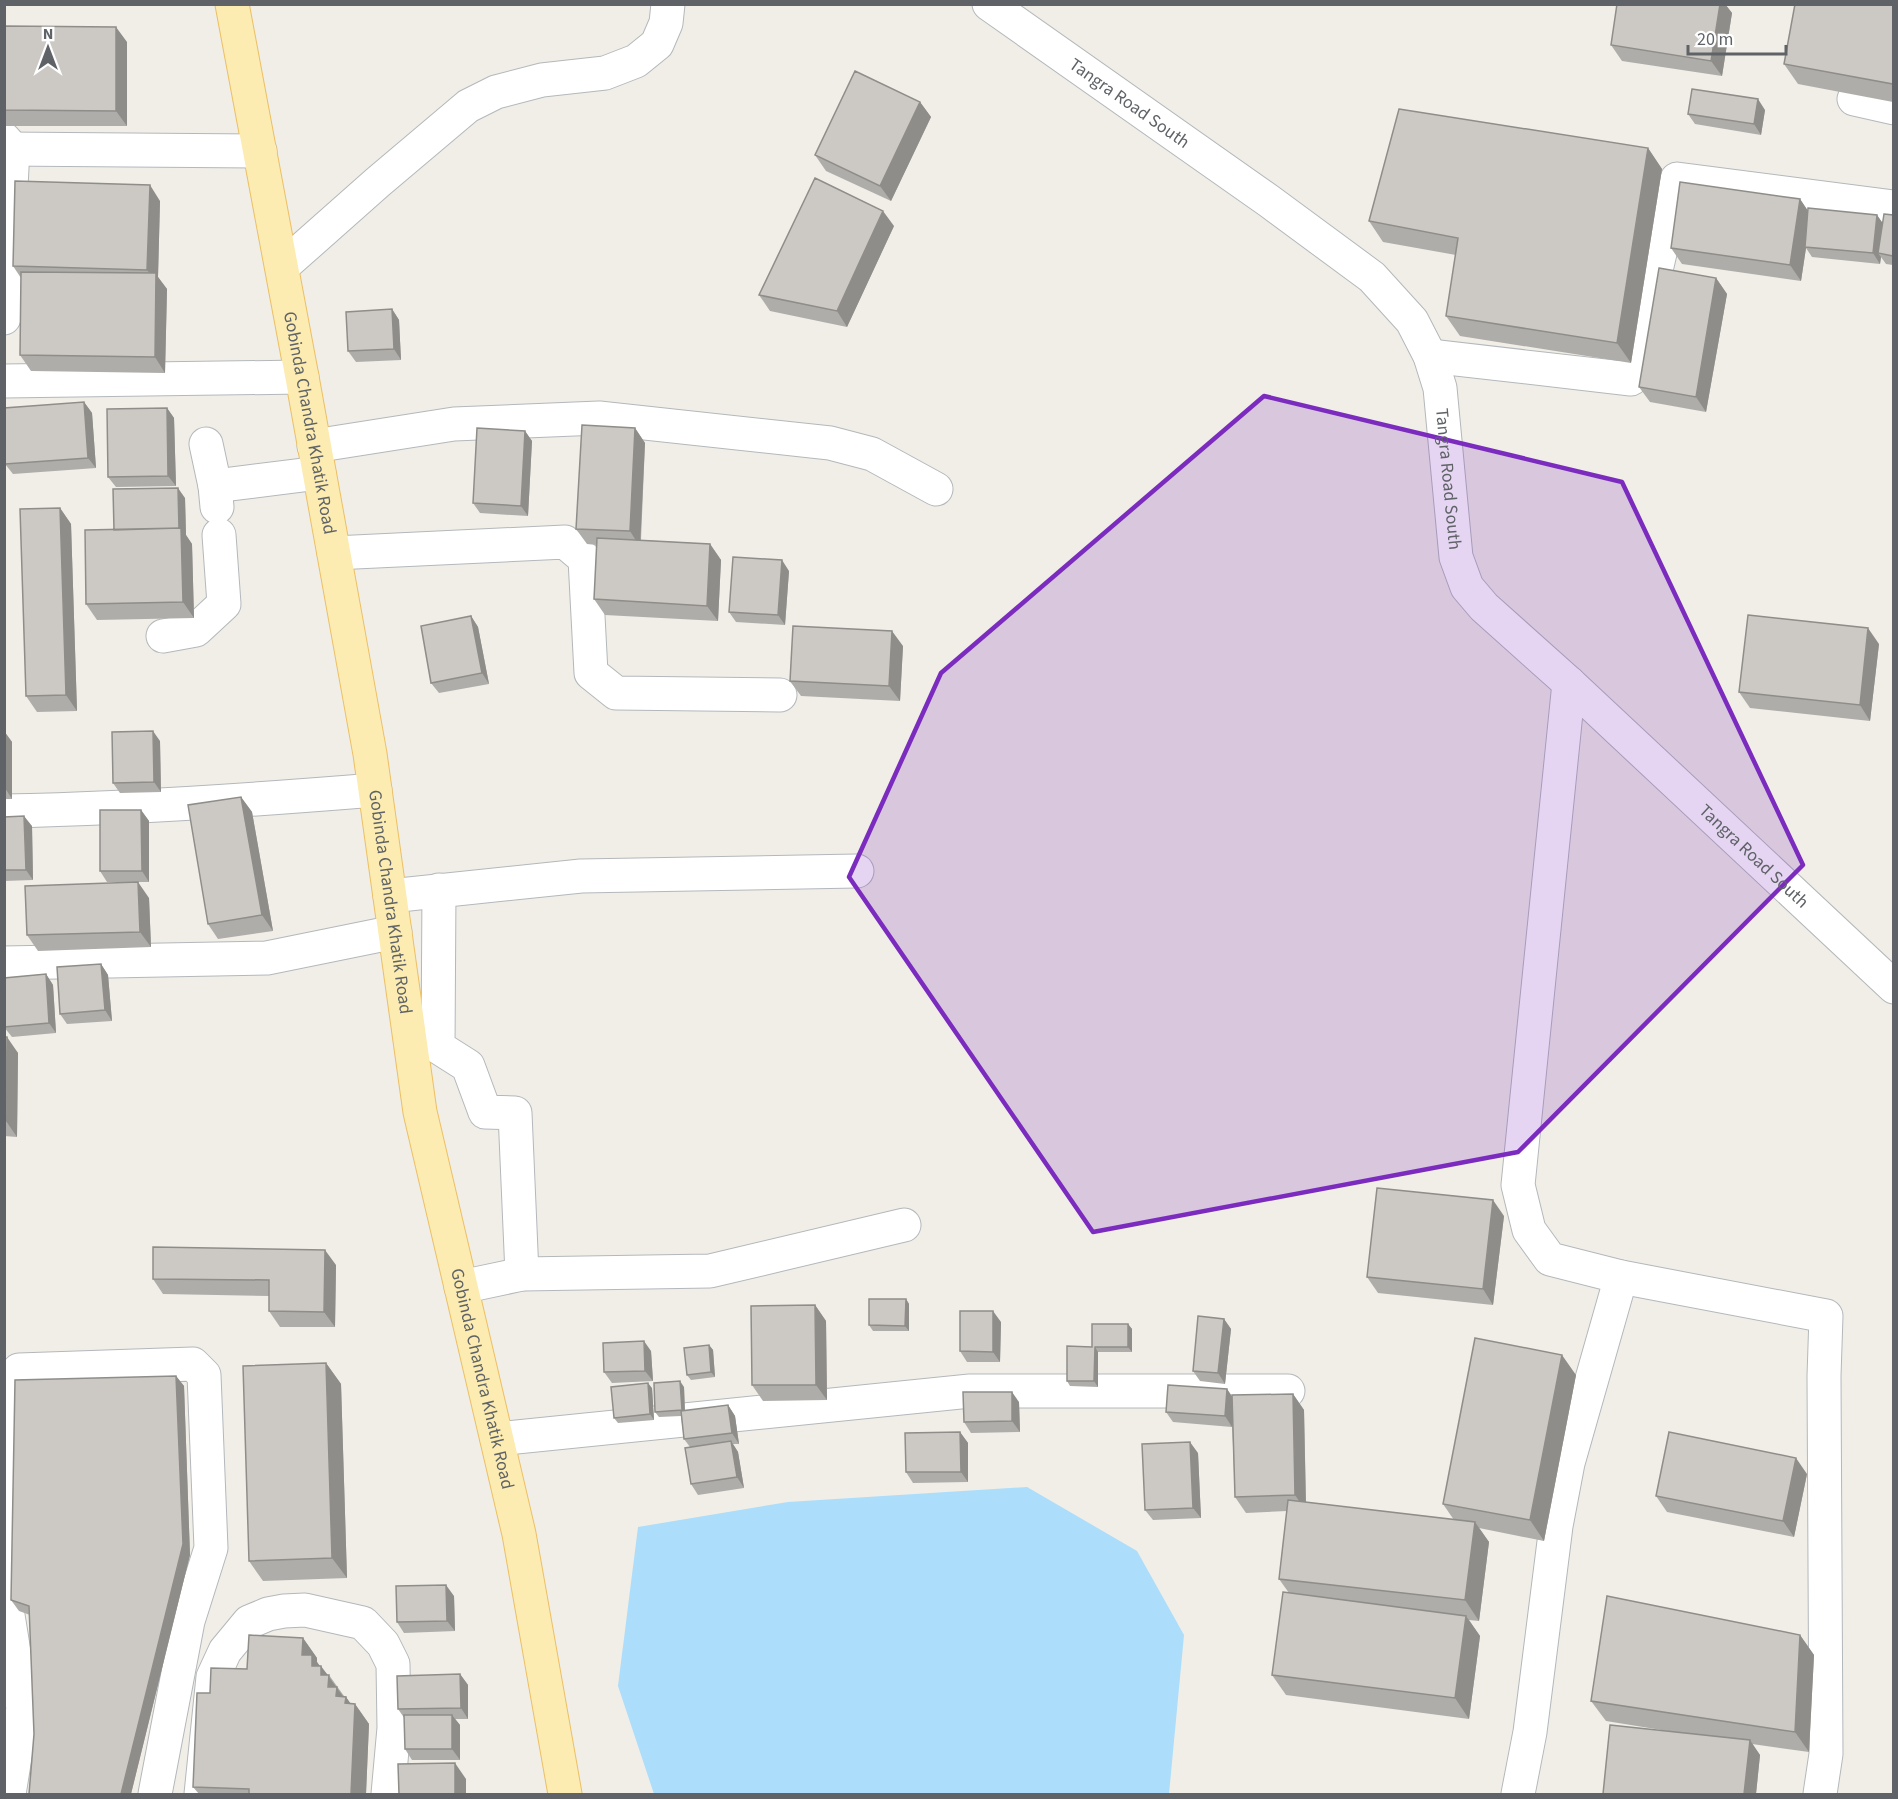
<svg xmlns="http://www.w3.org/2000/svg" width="1898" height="1799" font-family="'Source Sans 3',sans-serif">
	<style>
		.water { fill: #acddfb }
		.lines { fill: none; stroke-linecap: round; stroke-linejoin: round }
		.minor-casing { stroke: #b4b8bb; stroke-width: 35 }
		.major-casing { stroke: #ecbf65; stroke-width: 35 }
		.minor { stroke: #fff; stroke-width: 33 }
		.major { stroke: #fcecb1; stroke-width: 33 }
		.wall { fill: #afada9 }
		.shaded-wall { fill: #8f8d89 }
		.building { fill: #ccc9c4; stroke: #8f8d89; stroke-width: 1.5 }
		.marked { fill: #7b2cbf; fill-opacity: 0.2; stroke: #7b2cbf; stroke-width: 4.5; stroke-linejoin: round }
		.labels { text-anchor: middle; stroke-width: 5; stroke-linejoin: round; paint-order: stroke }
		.street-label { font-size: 18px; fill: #5f6367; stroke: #fff }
	</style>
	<rect width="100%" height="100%" fill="#f0eee7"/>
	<path class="water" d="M1027,1487L1137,1551L1184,1635L1169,1794H654L618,1686L638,1527L788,1502Z"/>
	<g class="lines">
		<defs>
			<g id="minor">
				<path id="s1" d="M989,4L1269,201L1372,277L1412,321L1430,356L1440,388L1456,557L1467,587L1484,607L1569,683L1894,987"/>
				<path d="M1854,99L1894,108"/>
				<path d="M4,139L13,149L4,318"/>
				<path d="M4,149L260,151"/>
				<path d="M282,267L378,182L468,106L496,92L542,80L605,73L636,61L657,44L666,23L668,4"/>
				<path d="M1430,356L1631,379L1677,179L1894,207"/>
				<path d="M4,381L302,377"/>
				<path d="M206,444L215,486L217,507"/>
				<path d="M314,446L454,424L599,418L830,443L872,454L936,489"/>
				<path d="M215,486L319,473"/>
				<path d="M334,553L565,542L585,559L591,673L616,693L780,695"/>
				<path d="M163,636L196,630L224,604L219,535"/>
				<path d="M1569,683L1518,1185L1529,1230L1550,1259L1621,1277L1826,1316L1824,1376L1826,1754L1820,1794"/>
				<path d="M4,811C128,809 252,800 375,790"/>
				<path d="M439,890L438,1047L468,1066L485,1112L515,1113L522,1274"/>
				<path d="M390,896L581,876L857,871"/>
				<path d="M4,963L267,958L395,932"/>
				<path d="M461,1287L522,1274L710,1271L904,1225"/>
				<path d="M497,1439L970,1391H1288"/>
				<path d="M9,1794L23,1708L6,1603L7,1383L19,1370L193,1364L204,1375L211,1548L188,1621L155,1794"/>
				<path d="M201,1794L213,1677L225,1651L249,1622L268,1614L284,1611L305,1610L363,1623L383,1644L393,1664L394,1728L388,1794"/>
				<path d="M1518,1794L1530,1732L1556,1526L1568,1463L1621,1277"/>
			</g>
			<g id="major">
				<path id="s2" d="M232,4L302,377L370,754L420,1112L519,1534L565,1794"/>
			</g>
		</defs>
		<use href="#minor" class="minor-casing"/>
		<use href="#major" class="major-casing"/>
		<use href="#minor" class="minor"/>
		<use href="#major" class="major"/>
	</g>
	<path class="wall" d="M1617,4H1725L1732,13L1722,76L1622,61L1611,45Z
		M1893,4V102L1798,84L1784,64Z
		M4,26L127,42V126H4Z
		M920,102L931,117L891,201L826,171L815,155Z
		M1765,110L1761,135L1695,124L1688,114Z
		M1648,148L1662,169L1631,363L1460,336L1446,316L1456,255L1383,242L1369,221Z
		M1800,199L1808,211L1877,215L1883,224L1893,215V265L1886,264L1881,257L1880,264L1812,257L1806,248L1801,281L1682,264L1671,248Z
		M160,201L158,277L167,289L165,373L31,371L20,355L21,278L13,266Z
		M894,226L847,327L770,311L759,295Z
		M1716,278L1727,294L1706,412L1650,402L1639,387Z
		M392,309L399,320L401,360L356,362L348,351Z
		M84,402L92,413L96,468L13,474L5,464Z
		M167,408L174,418L176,486L116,487L108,477Z
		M635,428L645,443L641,540L710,544L721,560L718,621L605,615L594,599L597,545L587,544L576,529Z
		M525,431L532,441L528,516L480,513L473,503Z
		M185,498L186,535L192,544L194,618L97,620L86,604L114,530Z
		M60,508L71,524L77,711L37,712L26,696Z
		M789,571L785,625L736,622L729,612Z
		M471,616L478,627L489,684L439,693L431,683Z
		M1879,644L1870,721L1750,708L1739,692Z
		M903,646L900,701L801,696L790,681Z
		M4,731L12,742V799H4Z
		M160,741L161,792L120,793L113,783Z
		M241,797L252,812L273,931L218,939L208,924Z
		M141,810L149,821V882H107L100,871Z
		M4,817L32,826L33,880L4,881Z
		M149,898L151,947L38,951L27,935Z
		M101,964L108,975L112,1021L67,1024L60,1014Z
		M46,974L53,985L56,1033L12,1037L4,1027V978Z
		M4,1037L18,1053L17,1137L4,1136Z
		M1504,1216L1493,1305L1378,1293L1367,1277Z
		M336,1265L335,1327H280L269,1311V1296L163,1294L153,1279Z
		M906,1299L909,1304V1331H873L869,1325Z
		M815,1305L826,1321L827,1400L763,1401L752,1385Z
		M1224,1319L1231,1329L1225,1384L1200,1381L1193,1371Z
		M1001,1322L1000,1362H967L960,1351Z
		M1128,1324L1132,1329V1352H1098V1387L1070,1386L1067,1381L1092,1347Z
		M709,1345L713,1350L715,1377L691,1380L687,1375Z
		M651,1351L653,1381L612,1383L604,1372Z
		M326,1363L341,1384L347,1578L263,1581L249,1561Z
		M1576,1375L1544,1541L1479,1528L1489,1542L1479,1621L1469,1620L1480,1636L1469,1719L1286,1695L1272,1675L1289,1593L1279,1579L1287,1511L1246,1513L1235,1497L1232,1421V1427L1173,1422L1166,1412L1227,1389L1232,1396L1293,1394L1304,1410L1306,1502L1454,1520L1443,1504Z
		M176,1376L184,1386L190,1555L131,1794H29L34,1734L30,1615L19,1611L11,1600Z
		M684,1387L685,1411L728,1405L735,1416L739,1444H733L738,1452L744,1488L698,1495L691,1484L690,1447L684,1439L681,1416L659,1417L655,1412Z
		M652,1388L654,1420L618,1423L614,1418Z
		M1019,1402L1020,1432L971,1433L964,1422Z
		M960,1432L968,1443V1482L913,1483L906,1472Z
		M1198,1453L1201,1518L1153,1520L1145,1510Z
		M1807,1474L1794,1537L1667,1512L1656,1496Z
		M454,1596L455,1631L404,1633L397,1622Z
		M1800,1635L1814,1655L1809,1752L1752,1744L1760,1755L1756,1794H1603L1674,1732L1606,1721L1591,1701Z
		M303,1638L317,1658V1662L320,1666L328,1675H329L344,1696L346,1697L350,1703L355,1704L369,1724L366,1794H199L193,1787L210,1693L247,1669Z
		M460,1674L468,1685V1719H455L460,1725V1760H412L405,1749V1719L398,1709Z"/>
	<path class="shaded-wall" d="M1720,4H1725L1732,13L1722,76L1711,61Z
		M116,27L127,42V126L116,111Z
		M1758,99L1765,110L1761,135L1754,124Z
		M920,102L931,117L891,201L880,186Z
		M1648,148L1662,169L1631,363L1617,343Z
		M150,185L160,201L158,277L167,289L165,373L155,357L156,282L147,270Z
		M1800,199L1810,214L1805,247L1806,248L1801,281L1790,265Z
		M883,211L894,226L847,327L837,311Z
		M1877,215L1884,225L1878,253L1881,257L1880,264L1873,253Z
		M1716,278L1727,294L1706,412L1696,397Z
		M392,309L399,320L401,360L394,349Z
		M84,402L92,413L96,468L88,458Z
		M167,408L174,418L176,486L168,476Z
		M635,428L645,443L640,547L630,531Z
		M525,431L532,441L528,516L521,506Z
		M178,488L185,498L186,535L192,544L194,618L183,602L179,531Z
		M60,508L71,524L77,711L66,695Z
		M710,544L721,560L718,621L707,606Z
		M782,560L789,571L785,625L778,615Z
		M471,616L478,627L489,684L482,673Z
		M1868,628L1879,644L1870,721L1860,705Z
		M892,631L903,646L900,701L889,686Z
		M4,731L12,742V799L5,788Z
		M153,731L160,741L161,792L154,782Z
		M241,797L252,812L273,931L262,915Z
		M141,810L149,821V882L142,871Z
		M24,816L32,826L33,880L26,870Z
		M138,882L149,898L151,947L140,932Z
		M101,964L108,975L112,1021L105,1010Z
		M46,974L53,985L56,1033L49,1023Z
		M7,1037L18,1053L17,1137L6,1121Z
		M1493,1200L1504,1216L1493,1305L1483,1289Z
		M325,1250L336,1265L335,1327L324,1312Z
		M906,1299L909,1304V1331L905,1326Z
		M815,1305L826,1321L827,1400L816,1385Z
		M993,1311L1001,1322L1000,1362L993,1352Z
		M1224,1319L1231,1329L1225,1384L1218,1373Z
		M1128,1324L1132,1329V1352L1128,1347Z
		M644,1341L651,1351L653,1381L645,1371Z
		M709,1345L713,1350L715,1377L711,1372Z
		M1095,1347L1098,1352V1387L1094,1381Z
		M1562,1355L1576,1375L1544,1541L1530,1520Z
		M326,1363L341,1384L347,1578L332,1558Z
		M176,1376L184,1386L190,1555L131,1794H121Z
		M680,1381L684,1387L685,1415L682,1410Z
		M648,1383L652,1388L654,1420L650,1414Z
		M1227,1389L1234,1400L1232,1427L1225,1416Z
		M1012,1392L1019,1402L1020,1432L1012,1421Z
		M1293,1394L1304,1410L1306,1511L1295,1495Z
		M728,1405L735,1416L739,1444L732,1433Z
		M960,1432L968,1443V1482L961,1472Z
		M731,1441L738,1452L744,1488L737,1477Z
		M1190,1442L1198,1453L1201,1518L1193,1508Z
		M1796,1458L1807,1474L1794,1537L1783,1521Z
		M1475,1522L1489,1542L1479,1621L1465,1600Z
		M446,1585L454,1596L455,1631L447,1621Z
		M1466,1616L1480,1636L1469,1719L1455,1698Z
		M1800,1635L1814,1655L1809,1752L1795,1732Z
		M303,1638L317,1658V1662L321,1668V1666L345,1699L346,1697L355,1710V1704L369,1724L366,1794H351V1716L302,1655Z
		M460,1674L468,1685V1719L461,1708Z
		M452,1715L460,1725V1760L452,1749Z
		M1750,1740L1760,1755L1756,1794H1744Z
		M455,1763L466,1779V1794H455Z"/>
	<path class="building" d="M1617,4H1720L1711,61L1611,45Z
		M1795,4H1893V84L1784,64Z
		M4,26L116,27V111L4,110Z
		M855,71L920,102L880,186L815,155Z
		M1692,89L1758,99L1754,124L1688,114Z
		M1399,109L1648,148L1617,343L1446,316L1458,238L1369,221Z
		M815,178L883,211L837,311L759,295Z
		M15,181L150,185L147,270L13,266Z
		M1680,182L1800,199L1790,265L1671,248Z
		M1808,208L1877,215L1873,253L1805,247Z
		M1884,214L1893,215V256L1878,253Z
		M1659,268L1716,278L1696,397L1639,387Z
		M21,272L156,273L155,357L20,355Z
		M392,309L394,349L348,351L346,312Z
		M84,402L88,458L5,464L4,408Z
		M167,408L168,476L108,477L107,409Z
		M582,425L635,428L630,531L576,529Z
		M477,428L525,431L521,506L473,503Z
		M178,488L179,528L114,530L113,489Z
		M60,508L66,695L26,696L20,509Z
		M181,528L183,602L86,604L85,530Z
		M597,538L710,544L707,606L594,599Z
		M733,557L782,560L778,615L729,612Z
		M1748,615L1868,628L1860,705L1739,692Z
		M471,616L482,673L431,683L421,626Z
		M793,626L892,631L889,686L790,681Z
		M153,731L154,782L113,783L112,732Z
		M241,797L262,915L208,924L188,805Z
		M100,810H141L142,871H100Z
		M24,816L26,870H4V817Z
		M138,882L140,932L27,935L25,886Z
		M101,964L105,1010L60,1014L57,967Z
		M46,974L49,1023L4,1027V978Z
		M4,1037H7L6,1121H4Z
		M1377,1188L1493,1200L1483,1289L1367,1277Z
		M153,1247L325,1250L324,1312L269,1311V1280L153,1279Z
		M869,1299H906L905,1326L869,1325Z
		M815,1305L816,1385H752L751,1306Z
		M960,1311H993V1352L960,1351Z
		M1198,1316L1224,1319L1218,1373L1193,1371Z
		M1092,1324H1128V1347H1095L1094,1381H1067V1346L1092,1347Z
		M1475,1338L1562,1355L1530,1520L1443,1504Z
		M644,1341L645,1371L604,1372L603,1343Z
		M709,1345L711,1372L687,1375L684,1348Z
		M326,1363L332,1558L249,1561L243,1366Z
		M176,1376L183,1544L121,1794H29L34,1734L29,1606L11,1600L15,1380Z
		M680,1381L682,1410L655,1412L654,1383Z
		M648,1383L650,1414L614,1418L611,1387Z
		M1168,1385L1227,1389L1225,1416L1166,1412Z
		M963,1392H1012V1421L964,1422Z
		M1293,1394L1295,1495L1235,1497L1232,1395Z
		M728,1405L732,1433L684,1439L681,1411Z
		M960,1432L961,1472H906L905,1433Z
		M1669,1432L1796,1458L1783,1521L1656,1496Z
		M731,1441L737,1477L691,1484L685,1448Z
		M1190,1442L1193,1508L1145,1510L1142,1444Z
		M1288,1500L1475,1522L1465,1600L1279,1579Z
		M446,1585L447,1621L397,1622L396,1586Z
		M1283,1592L1466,1616L1455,1698L1272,1675Z
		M1607,1596L1800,1635L1795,1732L1591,1701Z
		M249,1635L303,1638L302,1655H312V1666H321V1675H329L328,1687H337L336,1696L346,1697L345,1703L355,1704L351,1794H249V1789L193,1787L197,1693H210L211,1668L247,1669Z
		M460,1674L461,1708L398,1709L397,1676Z
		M404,1715H452V1749H405Z
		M1610,1725L1750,1740L1744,1794H1603Z
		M455,1763V1794H399L398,1764Z"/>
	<path class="marked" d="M1264,396L1622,482L1803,865L1518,1152L1093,1232L849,877L941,673Z"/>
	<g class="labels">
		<g class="street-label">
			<text dy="6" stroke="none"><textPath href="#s1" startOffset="172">Tangra Road South</textPath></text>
			<text dy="6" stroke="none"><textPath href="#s2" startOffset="426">Gobinda Chandra Khatik Road</textPath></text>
			<text dy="6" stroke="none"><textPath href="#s1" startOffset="694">Tangra Road South</textPath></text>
			<text dy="6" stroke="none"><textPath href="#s1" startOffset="1198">Tangra Road South</textPath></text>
			<text dy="6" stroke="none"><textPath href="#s2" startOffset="912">Gobinda Chandra Khatik Road</textPath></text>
			<text dy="6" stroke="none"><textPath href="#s2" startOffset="1398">Gobinda Chandra Khatik Road</textPath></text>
		</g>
	</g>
	<rect width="1898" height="1799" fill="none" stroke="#5f6367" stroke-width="12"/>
	<g transform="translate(48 48)" stroke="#ffffff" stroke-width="4.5" paint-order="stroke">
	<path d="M0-4.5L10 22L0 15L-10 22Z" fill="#5f6367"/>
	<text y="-9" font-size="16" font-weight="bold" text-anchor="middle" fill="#5f6367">N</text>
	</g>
	<path d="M1688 45v9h98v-9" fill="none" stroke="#5f6367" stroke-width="3"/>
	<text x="1697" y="45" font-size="18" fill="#5f6367" stroke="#ffffff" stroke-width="4.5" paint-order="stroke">20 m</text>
</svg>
